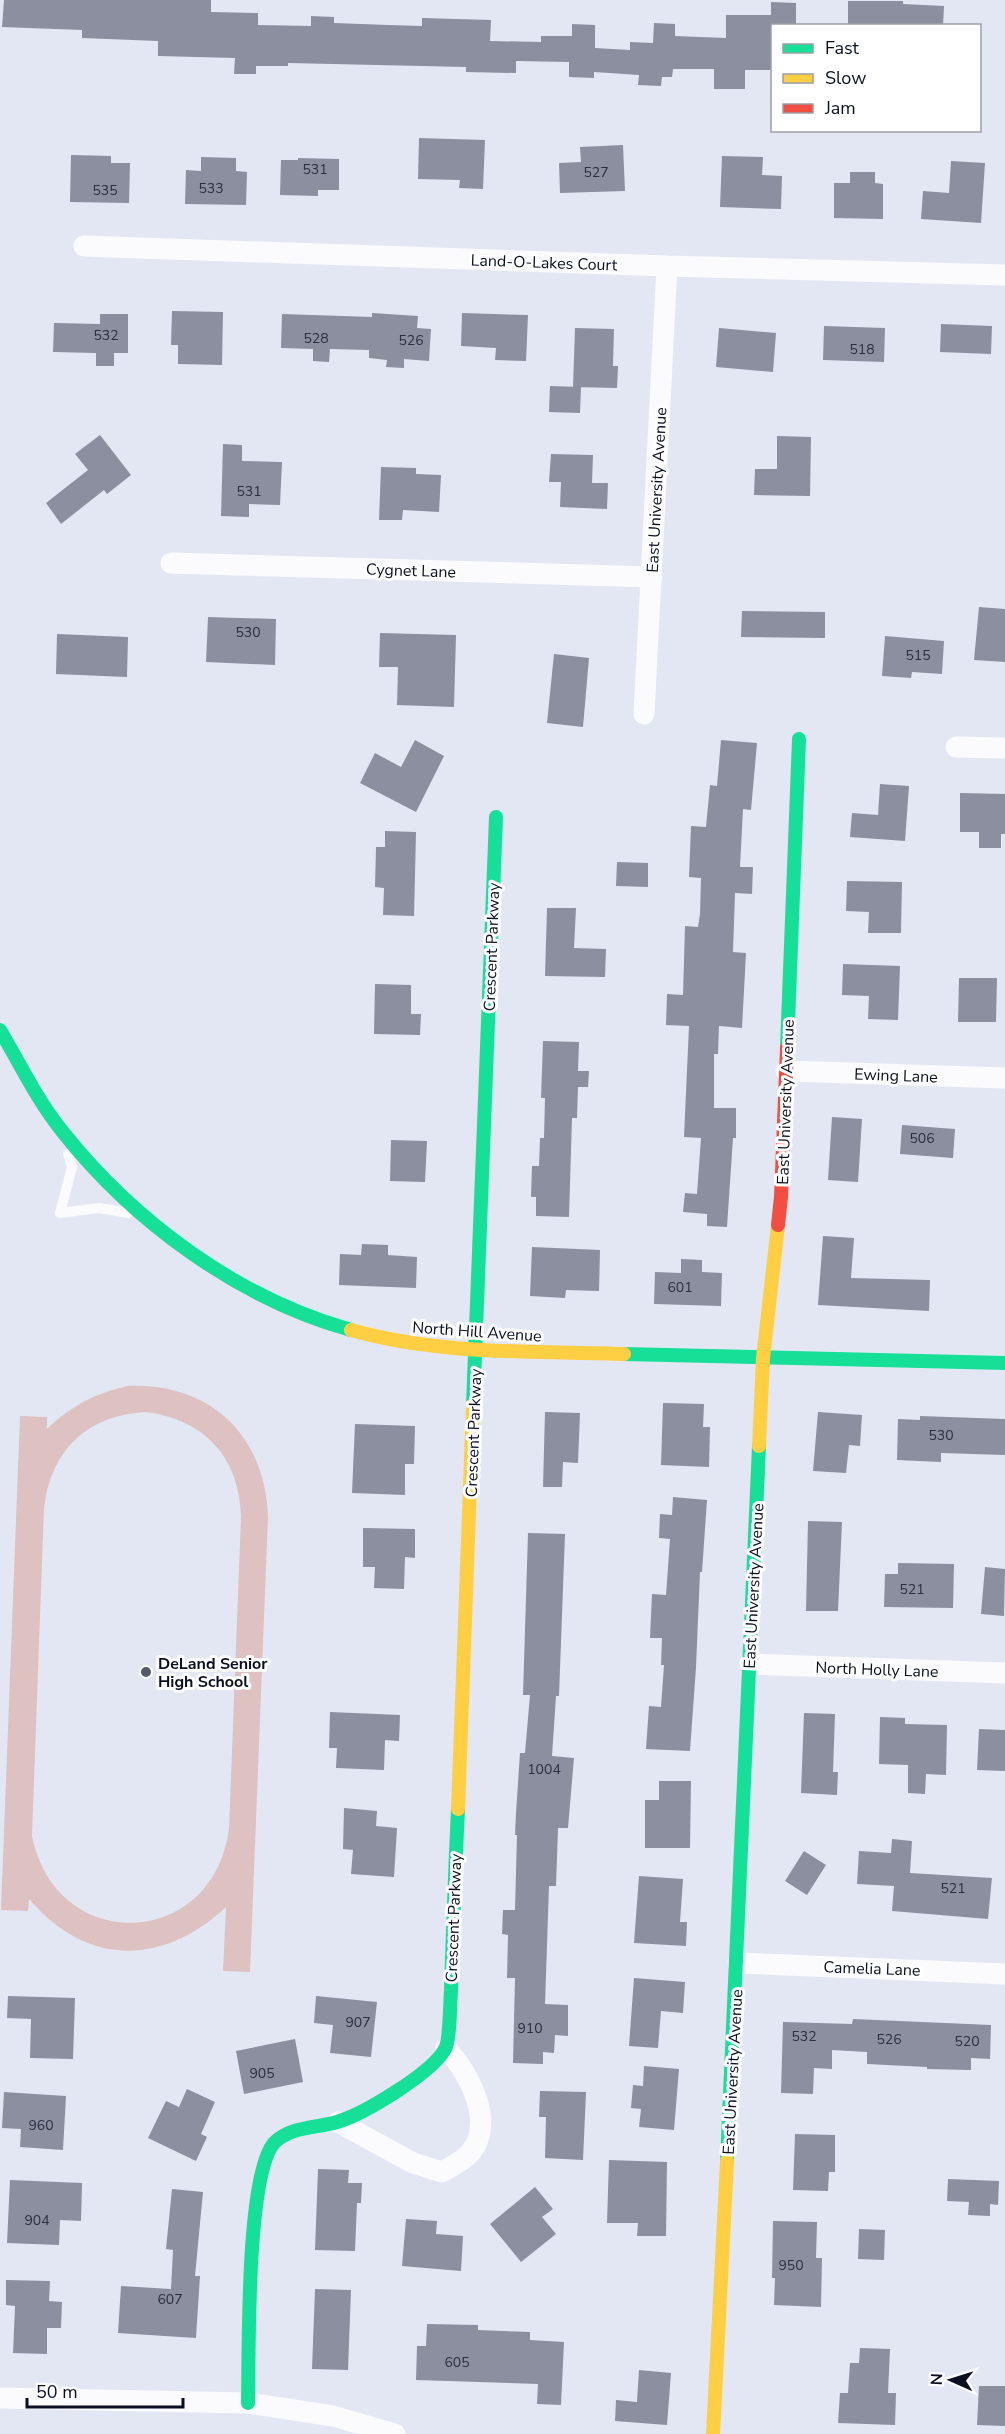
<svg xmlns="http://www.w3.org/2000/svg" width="1005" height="2434" font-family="'Nunito Sans',sans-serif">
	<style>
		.green { fill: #dec2c2; fill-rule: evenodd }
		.building { fill: #8b8f9f }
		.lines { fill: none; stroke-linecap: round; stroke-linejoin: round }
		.lane { stroke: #fbfbfd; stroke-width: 10 }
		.street { stroke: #fbfbfd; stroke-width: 21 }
		.fast { stroke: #16e098; stroke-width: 14 }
		.slow { stroke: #ffcf43; stroke-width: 14 }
		.jam { stroke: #f24e42; stroke-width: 14 }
		.poi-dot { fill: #555a6b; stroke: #fff; stroke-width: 2 }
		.labels { text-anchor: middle; stroke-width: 6; stroke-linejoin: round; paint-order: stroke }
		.number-label { font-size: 14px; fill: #2a2e40 }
		.street-label { font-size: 16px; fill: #090e21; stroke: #fff }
		.poi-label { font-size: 16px; font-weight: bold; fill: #090e21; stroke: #fff; text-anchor: start }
	</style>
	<rect width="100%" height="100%" fill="#e3e7f4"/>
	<path class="green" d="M128,1386C210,1383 265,1434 268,1517L250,1972L223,1971L226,1907C163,1966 87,1967 29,1899L28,1911L1,1910L20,1416L47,1417V1429C71,1406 95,1393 128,1386ZM146,1412C205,1420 239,1457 241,1516L229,1828C214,1950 56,1956 32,1836L44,1508C51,1449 88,1415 146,1412Z"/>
	<path class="building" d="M4,0H211V12L258,13V25L311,26V16L334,17V23L388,25L422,26V18L491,20L490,41L541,42V36H572V24L595,25V48L630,50V42L653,43L654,23L675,24V36L726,38V15H771V2L796,3V26H772V70H745V89H714V69H673L672,77H662L661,86L638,85L639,75L594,72V78L569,77V62L516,61V73L466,72V67L288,63V66H256V74H234L235,58L158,56V41L82,38V30L2,27Z
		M848,1H903V4L944,6L943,26H848Z
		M419,138L485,140L483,189L459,188L460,180L418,179Z
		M623,145L625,191L560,193L559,163L581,162L580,147Z
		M71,155L111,156V163H130L129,203L70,202Z
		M722,156L763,157L762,175L782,176L781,209L720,207Z
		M201,157L236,158V171L247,172L246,205L185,204L186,170L201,171Z
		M298,158L339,159V190H318V196L280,195L281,160H298Z
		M951,161L985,163L981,223L921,219L923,191L949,193Z
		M850,172H875V183L883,184V219L834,218V183H850Z
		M172,311L223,312L222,365L178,364V345H171Z
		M372,313L418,316L417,328L431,329L429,361L404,359V368L386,367L387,360L369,358V350L330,349L329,362L313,361V349L281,348L282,314L372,317Z
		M462,313L528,315L526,361L495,360L496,348L461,346Z
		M100,314H128V353H114V366H96V353L53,352L54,323L100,324Z
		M941,324L992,326L991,354L940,352Z
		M824,326L885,328L884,362L823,360Z
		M575,328L614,329L613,366H618L617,388L573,387Z
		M719,328L776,333L773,372L716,367Z
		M550,386L581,387L580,413L549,412Z
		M100,435L131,475L107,494L104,490L61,524L46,503L88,470L75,454Z
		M777,436L811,437L810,496L754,495L755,469H777Z
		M223,444L242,445V461L282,462L280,505L249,504V517L221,516Z
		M551,454L593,455L592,483H608L607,509L560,507L561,482H549Z
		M381,467L416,468V474L441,475L439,512L403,510L402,520H379Z
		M979,607L1005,609V662L974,660Z
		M742,611L825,612V638L741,637Z
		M208,617L276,619L275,665L206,662Z
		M380,633L456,635L454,707L397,705L398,667H379Z
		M57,634L128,637L127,677L56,674Z
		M885,636L944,641L942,674L912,672L911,678L882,676Z
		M554,654L589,658L583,727L547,723Z
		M415,740L444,756L416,812L360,783L375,753L401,767Z
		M721,740L757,743L751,810L743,809L740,867H753L752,894L735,893L733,952L746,953L742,1028L719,1026L718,1054H714V1108H736V1138H733L727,1227L707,1226V1214L683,1212L685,1193L697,1194L701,1138L684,1137L689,1026L666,1025L667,994L683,995L685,926L698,927L700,914L701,878L689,877L691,826L706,827L710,785L717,786Z
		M880,784L909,786L905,841L850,837L852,813L878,815Z
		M960,793L1005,794V834H1001V848H979V832H960Z
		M385,831L416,832L414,916L383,915L384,888L375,887L376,847H385Z
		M617,862L648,863V887L616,886Z
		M847,881L902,882L901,933H868L869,912L846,911Z
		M547,908H576L574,948L606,949L605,977L545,976Z
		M843,964L900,966L898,1020L868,1019L869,996L842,995Z
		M959,978H997L996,1022H958Z
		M375,984L411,985V1014H421L420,1035L374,1034Z
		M543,1041L579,1042L578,1071H589L588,1087H578L577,1118H572L569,1217L536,1216V1197H531L532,1166H539L540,1138H544L545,1098H541Z
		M832,1117L862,1119L858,1182L828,1180Z
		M902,1125L955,1129L953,1158L900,1154Z
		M391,1140L427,1141L425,1182L390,1181Z
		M823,1236L854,1238L851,1278L930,1280L929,1311L818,1305Z
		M362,1244L388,1245V1255L417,1257L416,1288L339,1285L340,1254L361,1255Z
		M532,1247L600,1250L599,1291L566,1290L565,1298L530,1296Z
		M681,1259L702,1260V1272L722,1273L721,1306L654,1304L655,1272L681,1273Z
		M663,1403L704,1404L703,1427H710L709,1467L661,1465Z
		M545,1412L580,1413L578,1463L563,1462L562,1487H543Z
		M818,1412L862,1415L860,1446L849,1445L846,1473L813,1471Z
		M920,1416L1005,1419V1455L941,1453V1462L897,1460L898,1419L920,1420Z
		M355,1424L415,1426L414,1464H405V1495L352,1493Z
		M673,1497L707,1500L702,1572H700L696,1667L690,1751L646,1749L649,1706L661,1707L664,1665H661L662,1638H650L652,1594L666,1595L670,1539L659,1538L660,1514L672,1515Z
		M808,1521L842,1522L838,1611H806Z
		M363,1528L415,1529V1558L405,1557L404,1589L374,1588L375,1567H363Z
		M528,1533L565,1534L559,1696H556L552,1756L574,1758L568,1828H558L556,1886H549L545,2004L568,2005V2036L555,2035L554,2053L543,2052V2064L513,2063L515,1978H507L508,1935L502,1934L503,1910H515L517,1835H515L516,1813L520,1753H525L530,1695H523Z
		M898,1563L954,1564L953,1608L884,1607L885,1574H898Z
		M985,1567L1005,1569L1004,1616L981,1614Z
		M330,1712L400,1715L399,1741L385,1740L384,1770L336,1768L337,1748H329Z
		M804,1713L835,1714L833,1772H838L837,1795L801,1793Z
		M880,1717L905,1718V1724L947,1725L946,1775L926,1774L925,1794L908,1793V1765L879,1764Z
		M979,1729L1005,1730V1771L977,1770Z
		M659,1781H691L690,1848H645V1800H659Z
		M344,1808L377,1811L376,1826L397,1828L394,1877L351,1874L353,1850L343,1849Z
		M892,1839L912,1841L910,1873L992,1878L988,1919L892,1911L894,1886L857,1884L859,1851L891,1853Z
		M804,1851L826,1865L807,1895L785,1881Z
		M639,1876L683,1879L680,1922H687L686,1946L634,1943Z
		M634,1978L685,1982L683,2013L661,2011L658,2048L629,2046Z
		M8,1996L75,1998L73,2059L30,2058L31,2019L7,2018Z
		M316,1996L377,2002L371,2057L330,2053L333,2025L314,2023Z
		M853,2019L991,2025L990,2059L971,2058V2070L927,2069V2067L867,2064V2052L832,2050V2069L814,2068L813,2094L781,2093L783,2022L852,2024Z
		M295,2039L303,2082L244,2094L236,2051Z
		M644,2066L679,2069L674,2130L639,2127L641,2109L631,2108L633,2085L643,2086Z
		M187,2089L215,2102L201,2134L207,2137L196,2161L148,2138L166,2101L179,2107Z
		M540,2091L586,2092L583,2160L545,2158L546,2117H539Z
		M4,2092L66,2096L63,2150L20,2147L21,2129L2,2128Z
		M795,2134L835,2135V2172H829L828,2191L793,2190Z
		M609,2160L667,2162L666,2236H637L638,2223H607Z
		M318,2169L349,2170L348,2183H362L361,2203H357L355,2251L315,2250Z
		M948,2179L999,2181L998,2205L990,2204V2216L968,2215L969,2202L947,2201Z
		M10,2180L82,2183L81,2221L60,2220L59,2245L7,2243Z
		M535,2187L553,2209L542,2217L556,2234L521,2262L490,2224Z
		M172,2189L203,2192L195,2276H200L196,2338L118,2333L121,2286L171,2289L173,2250L166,2249Z
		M406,2219L437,2221L436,2234L463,2236L461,2271L402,2266Z
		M773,2221L817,2222L816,2258H822L821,2307L774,2305L775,2278H772Z
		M859,2229L885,2230L884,2260L858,2259Z
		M6,2280L50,2281L49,2301L62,2302L61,2328H47V2354L13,2353L15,2306L6,2305Z
		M315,2289L351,2290L348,2370L312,2369Z
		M427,2324L478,2325V2330L530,2332V2340L564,2342L561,2405L537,2404L538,2384L416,2380L417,2346H426Z
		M860,2348L890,2349L888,2393H896L895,2425L838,2423L840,2393H848L850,2363H859Z
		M639,2370L671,2373L667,2425L615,2421L616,2400L637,2402Z
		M979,2386H1005V2426L977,2425Z"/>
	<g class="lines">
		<path class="lane" d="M68,1154L72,1167L60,1213L99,1208L129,1213"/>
		<path class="street" d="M84,246L667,266L1005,275
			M171,563L652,577
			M644,714L667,266
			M956,747L1005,748
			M786,1071L1005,1078
			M750,1664L1005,1673
			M738,1963L1005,1974
			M338,2122L413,2163L442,2172C456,2164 471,2157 477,2142C490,2111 466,2070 446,2048
			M0,2398L248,2403L333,2416L395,2434"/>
		<path class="fast" d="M0,1030C20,1064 37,1100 62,1131C134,1222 239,1299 351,1330
			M787,1048L799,739
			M624,1354L1005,1363
			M473,1405L496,817
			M727,2161L759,1446
			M248,2403C249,2353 246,2176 274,2143C290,2126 318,2128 337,2122C364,2114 432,2073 445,2049C450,2041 450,2002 451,1990C453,1930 455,1869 458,1809"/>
		<path class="slow" d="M351,1330C439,1355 533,1351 624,1354
			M759,1446L763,1358L778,1225
			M458,1809L473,1405
			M713,2434L727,2161"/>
		<path class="jam" d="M778,1225L781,1197L787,1048"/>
	</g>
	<circle class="poi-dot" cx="146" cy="1672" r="6"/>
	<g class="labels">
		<g class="number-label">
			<text x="315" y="174">531</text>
			<text x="596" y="177">527</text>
			<text x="211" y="193">533</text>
			<text x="105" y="195">535</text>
			<text x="106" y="340">532</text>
			<text x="316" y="343">528</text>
			<text x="411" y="345">526</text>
			<text x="862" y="354">518</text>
			<text x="249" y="496">531</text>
			<text x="248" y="637">530</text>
			<text x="918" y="660">515</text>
			<text x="922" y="1143">506</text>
			<text x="680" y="1292">601</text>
			<text x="941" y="1440">530</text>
			<text x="912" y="1594">521</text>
			<text x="544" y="1774">1004</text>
			<text x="953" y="1893">521</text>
			<text x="358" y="2027">907</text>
			<text x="530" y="2033">910</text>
			<text x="804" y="2041">532</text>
			<text x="889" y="2044">526</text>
			<text x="967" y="2046">520</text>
			<text x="262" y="2078">905</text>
			<text x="41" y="2130">960</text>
			<text x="37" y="2225">904</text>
			<text x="791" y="2270">950</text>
			<text x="170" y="2304">607</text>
			<text x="457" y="2367">605</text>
		</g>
		<g class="street-label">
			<text transform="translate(544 262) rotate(2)" y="6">Land-O-Lakes Court</text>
			<text transform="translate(656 490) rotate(-87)" y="6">East University Avenue</text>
			<text transform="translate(411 570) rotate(2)" y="6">Cygnet Lane</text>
			<text transform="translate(491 947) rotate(-88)" y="6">Crescent Parkway</text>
			<text transform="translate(896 1075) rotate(2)" y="6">Ewing Lane</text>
			<text transform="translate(785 1102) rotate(-88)" y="6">East University Avenue</text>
			<text transform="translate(477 1331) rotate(4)" y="6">North Hill Avenue</text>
			<text transform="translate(473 1433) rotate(-88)" y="6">Crescent Parkway</text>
			<text transform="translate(753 1586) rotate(-87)" y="6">East University Avenue</text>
			<text transform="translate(877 1669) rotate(2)" y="6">North Holly Lane</text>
			<text transform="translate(453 1918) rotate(-88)" y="6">Crescent Parkway</text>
			<text transform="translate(872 1968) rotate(2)" y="6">Camelia Lane</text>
			<text transform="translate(732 2072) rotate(-87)" y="6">East University Avenue</text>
		</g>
		<g class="poi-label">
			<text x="158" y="1669">DeLand Senior<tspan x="158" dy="18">High School</tspan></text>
		</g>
	</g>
	<rect x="771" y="24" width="210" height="108" fill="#ffffff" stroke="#9d9fa6" stroke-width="1.5"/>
	<rect x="783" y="44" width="30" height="9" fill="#16e098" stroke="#9d9fa6" stroke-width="1.5"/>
	<text x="825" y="54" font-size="18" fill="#090e21">Fast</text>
	<rect x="783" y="74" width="30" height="9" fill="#ffcf43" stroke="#9d9fa6" stroke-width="1.5"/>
	<text x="825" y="84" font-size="18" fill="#090e21">Slow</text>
	<rect x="783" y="104" width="30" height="9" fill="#f24e42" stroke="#9d9fa6" stroke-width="1.5"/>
	<text x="825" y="114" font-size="18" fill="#090e21">Jam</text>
	<g transform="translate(951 2380) rotate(273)" stroke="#ffffff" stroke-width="4.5" paint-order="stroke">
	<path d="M0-4.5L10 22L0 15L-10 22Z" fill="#090e21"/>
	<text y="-9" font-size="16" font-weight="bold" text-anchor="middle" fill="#090e21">N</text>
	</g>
	<path d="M27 2398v9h156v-9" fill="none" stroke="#090e21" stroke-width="3"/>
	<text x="36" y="2398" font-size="18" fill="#090e21" stroke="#ffffff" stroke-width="4.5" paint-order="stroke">50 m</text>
</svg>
